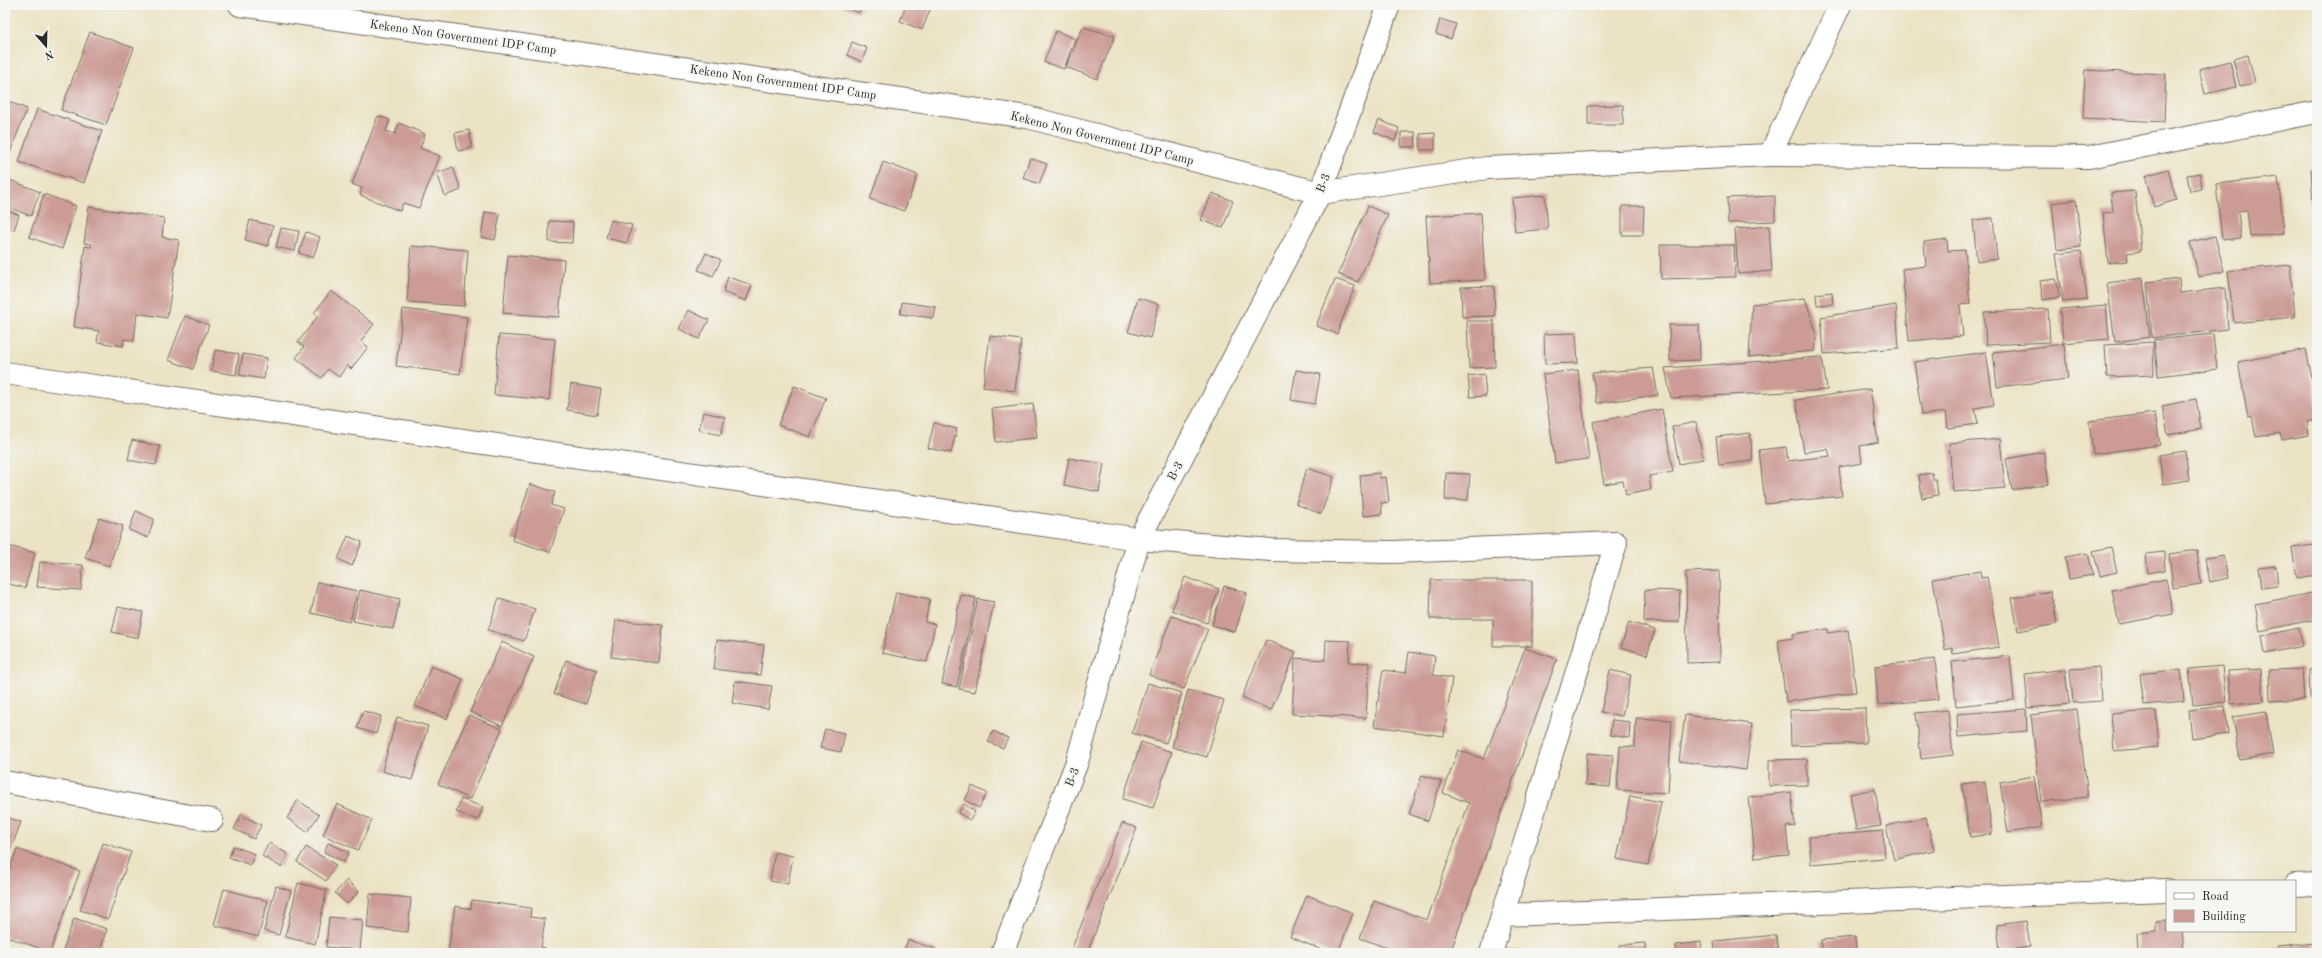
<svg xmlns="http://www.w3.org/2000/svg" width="2322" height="958" font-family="'Old Standard TT',serif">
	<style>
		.building { fill: #cc9b96 }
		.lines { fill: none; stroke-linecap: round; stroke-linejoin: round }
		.minor-casing { stroke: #6f6b61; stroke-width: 24 }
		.secondary-casing { stroke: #6f6b61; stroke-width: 24 }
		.minor { stroke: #fff; stroke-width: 22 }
		.secondary { stroke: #fff; stroke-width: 22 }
		.labels { text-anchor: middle; stroke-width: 4; stroke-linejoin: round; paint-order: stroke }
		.street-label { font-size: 12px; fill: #2b2b2b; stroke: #f6f6f2 }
	</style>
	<rect width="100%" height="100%" fill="#f6f6f2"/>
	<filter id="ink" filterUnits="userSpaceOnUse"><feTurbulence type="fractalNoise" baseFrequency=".025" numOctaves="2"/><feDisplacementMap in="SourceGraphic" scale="8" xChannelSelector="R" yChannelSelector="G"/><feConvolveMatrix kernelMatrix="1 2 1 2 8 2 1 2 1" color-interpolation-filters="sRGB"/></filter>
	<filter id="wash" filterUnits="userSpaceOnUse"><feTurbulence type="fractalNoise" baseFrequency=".012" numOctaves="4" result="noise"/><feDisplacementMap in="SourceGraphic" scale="16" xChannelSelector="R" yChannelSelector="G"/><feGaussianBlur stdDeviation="0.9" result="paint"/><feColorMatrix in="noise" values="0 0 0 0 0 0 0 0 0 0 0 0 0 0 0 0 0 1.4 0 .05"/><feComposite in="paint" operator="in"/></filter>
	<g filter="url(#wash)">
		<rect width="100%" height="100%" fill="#ece3c5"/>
		<g id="blocks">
			<path class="building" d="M840,5H862L859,13Z
				M906,5H932L922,30L900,21Z
				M1440,19L1456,24L1451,39L1436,34Z
				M1083,27L1115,36L1097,79L1066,67Z
				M1056,31L1075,39L1064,69L1044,62Z
				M90,32L134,48L106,125L61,110Z
				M852,42L867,48L862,62L847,55Z
				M2248,55L2255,83L2240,86L2233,59Z
				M2230,61L2236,87L2205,94L2199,69Z
				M2085,70L2166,74L2164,122L2083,118Z
				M5,100L27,109L5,165Z
				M1623,105V125H1588V106Z
				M37,109L102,131L84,183L19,162Z
				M378,116L390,120L386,131L395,134L399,123L425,134L420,148L440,156L419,208L403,203L400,211L360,195L362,188L352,184Z
				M1379,120L1399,128L1395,141L1374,132Z
				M469,130L472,148L458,151L455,133Z
				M1401,132H1415L1416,147H1401Z
				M1435,133V150H1420V134Z
				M1030,158L1047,164L1039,184L1023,178Z
				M883,162L918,175L904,211L870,199Z
				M453,167L461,190L445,196L437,173Z
				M2168,169L2176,200L2154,207L2145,176Z
				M2311,169H2317V226L2314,227Z
				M2200,173L2202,189L2190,191L2187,175Z
				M2278,177L2284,233L2250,237L2247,210L2238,211L2241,238L2222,240L2216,184Z
				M10,180L40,192L31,216L5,206V193Z
				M2135,191L2141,251L2127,253L2128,261L2108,263L2103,213L2113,212L2111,193Z
				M1212,193L1233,201L1223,228L1201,220Z
				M44,194L76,206L62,249L29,237Z
				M1545,195L1548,229L1515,232L1512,198Z
				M1775,196V221L1728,223L1727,198Z
				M2076,200L2081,247L2057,250L2052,203Z
				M1368,206L1388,215L1358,282L1338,274Z
				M1622,206H1644L1643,235H1622Z
				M89,207L164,218L162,237L179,240L167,318L137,313L134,341L124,339L123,346L97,342L99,331L74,327L85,246L91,247L92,244L84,243Z
				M5,209L19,215L14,230L5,227Z
				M485,212L500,214L495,240L481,237Z
				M1481,213L1485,280L1430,283L1426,216Z
				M1993,218L1997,259L1977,262L1973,220Z
				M250,220L273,226L268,246L245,240Z
				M611,220L632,225L627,243L606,238Z
				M549,221L573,222L572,243L549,242Z
				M1769,226L1772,271L1738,274L1735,229Z
				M281,228L299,231L295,251L276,247Z
				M306,232L320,237L313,258L299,253Z
				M2215,236L2224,271L2199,277L2190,242Z
				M1947,239L1948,251L1965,250L1970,304L1960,305L1963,336L1909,341L1902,269L1926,266L1924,242Z
				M1660,245H1734L1735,277L1661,279Z
				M411,246L468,250L464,306L407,302Z
				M2081,251L2087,299L2063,302L2056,254Z
				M706,253L721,260L713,276L698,270Z
				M508,255L564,260L559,317L503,313Z
				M2290,265L2295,317L2234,323L2228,271Z
				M728,277L752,285L746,301L723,292Z
				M2143,278L2150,337L2115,342L2107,283Z
				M2179,278L2180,293L2225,288L2228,329L2152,338L2147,282Z
				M1335,279L1355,286L1337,334L1316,326Z
				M2056,279L2060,297L2043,300L2040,281Z
				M1494,286L1495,316L1462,317L1461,287Z
				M331,291L374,324L361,341L368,347L351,369L347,365L339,377L328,369L322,378L296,358L304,347L298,342L318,316L314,313Z
				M1832,292L1833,304L1817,305L1816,294Z
				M1138,298L1159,304L1150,338L1128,332Z
				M1805,298L1816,332L1815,351L1749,357L1752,304Z
				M902,302L936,307L934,318L900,314Z
				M1896,305L1899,348L1824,354L1821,317Z
				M2106,305L2109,339L2063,343L2060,309Z
				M403,309L467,317L460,374L396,366Z
				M2048,309L2050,342L1986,345L1984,312Z
				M688,310L709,320L699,339L679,329Z
				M185,316L209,325L193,369L168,360Z
				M1467,321H1494L1495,367L1469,368Z
				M1669,325H1699L1700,360L1670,361Z
				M1576,333L1578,363L1545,364L1544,334Z
				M2213,334L2217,369L2158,376L2154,340Z
				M499,335L555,339L549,400L494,395Z
				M990,336L1021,340L1015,391L983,387Z
				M2153,342L2154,375L2107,377L2105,345Z
				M2064,344L2068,379L1997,387L1993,352Z
				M2306,349L2317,404V420L2307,422L2309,435L2282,440L2280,433L2256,437L2252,416L2248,417L2238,362Z
				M215,350L239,354L236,375L211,371Z
				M1986,352L1994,405L1975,408L1978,424L1948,428L1946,412L1922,415L1914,362Z
				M243,354L267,358L264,379L239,375Z
				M1822,357L1827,390L1671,398L1665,368Z
				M1653,368L1658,395L1597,403L1592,373Z
				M1296,370L1320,374L1315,404L1291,400Z
				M1578,370L1589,459L1555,463L1543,374Z
				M1484,374L1486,396L1470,397L1468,376Z
				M571,384L601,389L597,415L567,410Z
				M794,386L826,398L810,437L778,425Z
				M1870,389L1878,442L1860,446L1862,463L1839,467L1842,496L1765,504L1759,450L1786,447L1788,461L1830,456L1828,449L1804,452L1796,400Z
				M2196,399L2201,429L2168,435L2162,406Z
				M1033,404L1037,438L996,442L992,409Z
				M1662,409L1673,472L1649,476L1651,490L1626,495L1623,481L1604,484L1593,422Z
				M703,412L725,417L721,435L699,430Z
				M2155,413L2160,445L2093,454L2089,421Z
				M1696,422L1703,459L1679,464L1672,427Z
				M934,423L957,429L951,453L928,448Z
				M1750,433L1753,461L1719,465L1716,437Z
				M2000,439L2005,488L1953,492L1949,443Z
				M132,440L160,446L156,465L128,460Z
				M2185,451L2189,480L2163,484L2159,455Z
				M2044,452L2049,484L2012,490L2006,459Z
				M1069,458L1104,464L1099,492L1064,485Z
				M1307,468L1334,477L1321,514L1296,504Z
				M1380,473V478L1386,477L1389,502L1381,503L1382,514L1363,516L1360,475Z
				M1446,473L1470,474L1468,500H1445Z
				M1932,473L1933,479H1936L1938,495L1922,498L1919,475Z
				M530,484L555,492L551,505L564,509L550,552L512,540Z
				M136,511L154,519L148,538L129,530Z
				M99,518L123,526L109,566L85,558Z
				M348,536L362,542L352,566L338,559Z
				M5,545L35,553L25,588L5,583Z
				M2314,545L2317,575L2297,578L2292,548Z
				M2111,547L2117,572L2100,576L2093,551Z
				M2197,550L2201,584L2173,588L2169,554Z
				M2164,552L2165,570L2148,573L2146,554Z
				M2088,553L2093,575L2069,579L2065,557Z
				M2223,555L2228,578L2210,582L2205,558Z
				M40,562L83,565L81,590L37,587Z
				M2276,566L2278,586L2262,588L2259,568Z
				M1719,571L1720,662L1687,663L1686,572Z
				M1980,571L1981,578L1987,577L1999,647L1953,654L1952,648L1945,650L1933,579Z
				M1185,577L1219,589L1207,623L1172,610Z
				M2166,579L2173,614L2119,624L2112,590Z
				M1431,580H1532V646H1493V619H1430Z
				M318,582L357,591L350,622L311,613Z
				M1224,586L1247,593L1235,632L1212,625Z
				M360,590L400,599L393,629L353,621Z
				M1645,590L1680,591L1679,622H1644Z
				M2050,591L2057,624L2018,631L2012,598Z
				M896,592L930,599L925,622L935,624L927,662L882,653Z
				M2317,592V619L2260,631L2255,604Z
				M961,595L976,598L957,687L942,684Z
				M499,598L535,609L524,641L488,630Z
				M978,599L994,602L975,692L959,689Z
				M118,607L143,612L138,638L112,632Z
				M1172,616L1208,629L1184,689L1149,675Z
				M616,620L663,625L659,663L611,657Z
				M1629,622L1655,630L1647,655L1621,647Z
				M2299,628L2303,646L2265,654L2262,636Z
				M1828,629V633L1848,630L1856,692L1786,702L1778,640L1793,638V634Z
				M717,640L764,645L760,675L714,669Z
				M1266,640L1296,652L1271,710L1242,697Z
				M1326,640L1350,641L1349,662L1369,663L1366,718L1292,714L1295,658L1325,660Z
				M502,642L534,657L502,726L470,712Z
				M1525,648L1557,659L1450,953H1401L1360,938L1374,901L1427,920L1469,803L1443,793L1458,750L1484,759Z
				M1409,652L1435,656L1433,675L1452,678L1444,736L1374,726L1383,670L1406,673Z
				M2010,656L2014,700L1956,706L1952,662Z
				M1935,659L1939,699L1878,705L1875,666Z
				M566,660L597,670L586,704L554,694Z
				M431,666L463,679L447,719L415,706Z
				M2222,666L2226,702L2193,705L2189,669Z
				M2099,667L2101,701L2073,703L2070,669Z
				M2065,669L2069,704L2028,708L2025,674Z
				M2181,669L2184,701L2144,705L2140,674Z
				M2261,669L2264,701L2231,704L2228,671Z
				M2302,669L2304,699L2270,701L2269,670Z
				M2317,669V699H2310L2309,670Z
				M1610,670L1631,675L1622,716L1601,712Z
				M735,681L772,686L768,709L732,703Z
				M1148,683L1182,693L1166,743L1132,733Z
				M1188,690L1224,700L1207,757L1172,747Z
				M2225,706L2228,734L2192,739L2189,710Z
				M1865,708L1866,743L1791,746L1790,710Z
				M2026,709L2027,731L1958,737L1957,714Z
				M2077,709L2088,797L2041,802L2031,715Z
				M1948,710L1953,755L1921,759L1916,713Z
				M363,711L381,716L376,734L357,728Z
				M2156,711L2159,747L2114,751L2111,714Z
				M2266,712L2273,754L2240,760L2233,717Z
				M469,715L502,729L470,799L438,784Z
				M1685,715L1752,724L1746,770L1679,761Z
				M397,717L428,726L412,780L382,771Z
				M1636,718L1672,720L1668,793L1617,790L1620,746L1635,747Z
				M1612,720L1630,722L1629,738L1610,735Z
				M825,729L845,733L841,752L820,748Z
				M993,731L1008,738L1003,748L988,742Z
				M1141,742L1172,752L1153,808L1123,799Z
				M1587,753L1613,755L1610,787L1585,785Z
				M1807,759V785L1769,786V760Z
				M1422,775L1441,781L1428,821L1409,814Z
				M2034,776L2042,827L2008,833L2000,782Z
				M1985,781L1992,834L1970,837L1962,784Z
				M972,786L987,793L979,808L965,800Z
				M1875,789L1881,826L1856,830L1850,794Z
				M1791,792L1795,826L1786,827L1789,855L1755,858L1749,797Z
				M1630,796L1661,802L1648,865L1617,859Z
				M461,799L483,807L478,820L456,812Z
				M298,800L319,815L307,832L287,818Z
				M337,804L372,820L358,850L323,835Z
				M964,804L975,812L970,820L958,813Z
				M241,815L261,825L254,839L234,829Z
				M5,817L21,822L9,854L5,852Z
				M1926,817L1934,850L1894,860L1886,826Z
				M1122,823L1137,828L1087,953H1070Z
				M1883,831L1885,858L1811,864L1809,837Z
				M103,843L131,852L108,919L80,910Z
				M269,843L288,854L281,867L262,856Z
				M328,843L349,852L344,862L324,852Z
				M233,846L255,854L250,865L229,857Z
				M306,847L336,865L326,881L297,862Z
				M17,849L80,871L50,952L5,936V881Z
				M775,852L793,856L788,884L770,881Z
				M347,880L359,892L347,904L335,893Z
				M298,883L327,890L315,944L285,937Z
				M276,886L291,891L279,935L264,931Z
				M224,889L268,901L258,937L214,925Z
				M370,894L411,898L408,932L367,928Z
				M1307,895L1353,913L1338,953H1330L1290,937Z
				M472,900L531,908L530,917L545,919L541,947L545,948V953H448L455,906L471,909Z
				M329,917L363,920L360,950L326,947Z
				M74,918L107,929L99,953H62Z
				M2026,921L2030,947L2000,951L1997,925Z
				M2167,921V931H2182L2184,953H2138L2137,933L2156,931V922Z
				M1776,935L1778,953H1715L1714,941Z
				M1855,937L1856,953H1822L1821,940Z
				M908,940L936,949L934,953H903Z
				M1701,942L1702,953H1677L1676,945Z
				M1645,943L1646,953H1621L1620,945Z
				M2315,943L2316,953H2277V947Z
				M5,947L22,953H5Z
				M1493,950L1537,951V953H1493Z"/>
		</g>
	</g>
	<g filter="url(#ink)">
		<use href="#blocks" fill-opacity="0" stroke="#6f6b61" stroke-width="1"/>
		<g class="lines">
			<defs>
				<path id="minor" d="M240,5L1027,117L1320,193L1487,168L1770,155L1840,5
					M1770,155L2089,157L2317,112
					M5,373L1139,539L1271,550L1392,552L1616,543L1491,953
					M5,782L212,820
					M2295,885L2317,884
					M1503,915L2167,890"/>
				<path id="secondary" d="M1002,953L1077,762L1139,539L1320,193L1389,5"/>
			</defs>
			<use href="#minor" class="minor-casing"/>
			<use href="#secondary" class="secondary-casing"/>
			<use href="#minor" class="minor"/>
			<use href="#secondary" class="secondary"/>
		</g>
	</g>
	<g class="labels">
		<g class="street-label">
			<text transform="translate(463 37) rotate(8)" y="4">Kekeno Non Government IDP Camp</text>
			<text transform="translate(783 82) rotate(8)" y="4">Kekeno Non Government IDP Camp</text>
			<text transform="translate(1102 138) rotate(14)" y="4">Kekeno Non Government IDP Camp</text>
			<text transform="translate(1323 183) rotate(-69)" y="4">B-3</text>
			<text transform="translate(1175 471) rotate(-62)" y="4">B-3</text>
			<text transform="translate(1072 777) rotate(-69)" y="4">B-3</text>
		</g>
	</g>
	<rect width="2322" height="958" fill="none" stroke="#f6f6f2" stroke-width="20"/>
	<rect x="2166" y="880" width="130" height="52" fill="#f6f6f2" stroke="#a5a5a2"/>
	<rect x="2174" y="893" width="20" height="6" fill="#ffffff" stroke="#a5a5a2"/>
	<text x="2202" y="900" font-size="12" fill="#2b2b2b">Road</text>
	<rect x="2174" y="910" width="20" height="12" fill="#cc9b96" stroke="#a5a5a2"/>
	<text x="2202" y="920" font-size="12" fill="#2b2b2b">Building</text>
	<g transform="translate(46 46) rotate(160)" stroke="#f6f6f2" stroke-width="3" paint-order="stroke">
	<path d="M0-3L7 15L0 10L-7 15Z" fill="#2b2b2b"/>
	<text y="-6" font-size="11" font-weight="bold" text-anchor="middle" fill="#2b2b2b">N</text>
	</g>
</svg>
